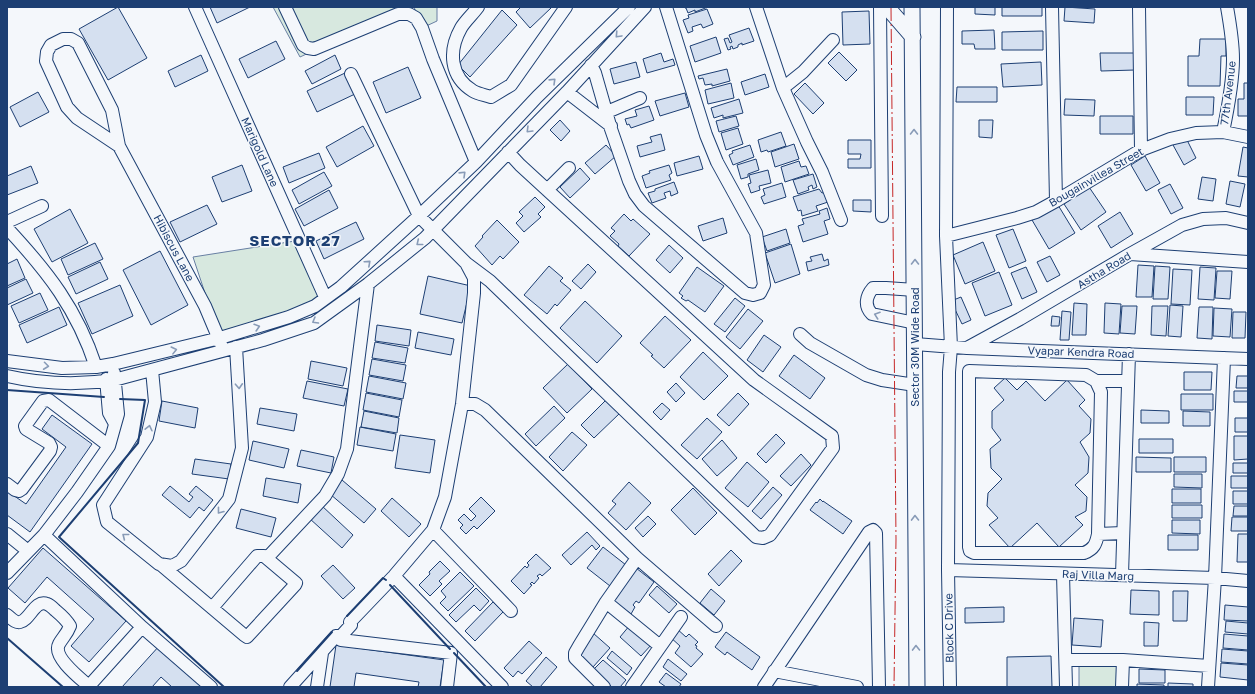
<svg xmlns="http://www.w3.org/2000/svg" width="1255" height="694" font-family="'Golos Text',sans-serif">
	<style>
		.green { fill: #d7e8df; stroke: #687fa3 }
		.building { fill: #d5e0f0; stroke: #1d3f73 }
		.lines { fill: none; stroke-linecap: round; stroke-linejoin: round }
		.minor-casing { stroke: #1d3f73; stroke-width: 14 }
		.major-casing { stroke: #1d3f73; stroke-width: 17 }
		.minor { stroke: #f4f7fb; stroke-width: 12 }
		.major { stroke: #f4f7fb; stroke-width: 15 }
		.wall { stroke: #1d3f73; stroke-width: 2 }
		.power { stroke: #c62828; stroke-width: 1; stroke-dasharray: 14 3 2 3; stroke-linecap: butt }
		.oneway { stroke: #889bb7 }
		.labels { text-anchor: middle; stroke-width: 3; stroke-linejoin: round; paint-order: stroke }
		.street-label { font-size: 11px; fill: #1d3f73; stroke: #f4f7fb }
		.district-label { font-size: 15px; font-weight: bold; letter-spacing: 1px; fill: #1d3f73; stroke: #f4f7fb }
	</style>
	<rect width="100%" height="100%" fill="#f4f7fb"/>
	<path class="green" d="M273,7H408L300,57Z
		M414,7H437V21L422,28Z
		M295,241L325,297L220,338L193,257Z
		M1118,664L1117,687H1079V665Z"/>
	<path class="building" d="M118,7L147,58L108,80L79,29Z
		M210,7H250L217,23Z
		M521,7H552L530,28L516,12Z
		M684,7H708L695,12V10L688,13L686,8H685Z
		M975,7H995V15L975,14Z
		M1002,7H1042V16H1002Z
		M1065,7L1095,9L1094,23L1064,21Z
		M707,9L713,24L703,28L701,24L692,27L693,31L688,33L683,20L689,18L688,15Z
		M502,10L517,25L470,77L458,65Z
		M869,11L870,44L843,45L842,12Z
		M749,28L754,41L742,45V43L738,45V47L733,49L732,46L730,47L731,49L728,50L724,39L728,38L730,43L732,42L729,35Z
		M994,30L995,49H975L974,44H962V31Z
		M1043,31V50H1002V32Z
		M716,37L721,53L695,62L690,46Z
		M1200,39H1226V56H1221L1220,86H1188V56H1199Z
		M276,41L285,59L248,78L239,59Z
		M839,52L857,70L846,81L828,63Z
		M661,53L664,62L673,59L675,65L647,73L643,59Z
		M1100,53H1134L1135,70L1101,71Z
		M201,55L208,71L175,87L168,71Z
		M335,55L341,69L312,84L305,71Z
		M636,62L640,77L614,84L610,69Z
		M1041,62L1042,85L1003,87L1001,64Z
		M408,67L421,98L386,113L373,82Z
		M727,69L730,81L712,86V84L705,85L703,78L699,79L698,76Z
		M345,73L355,94L317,112L307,91Z
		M765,74L769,87L745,95L741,82Z
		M731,83L734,98L708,104L705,90Z
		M805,83L824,103L813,114L794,94Z
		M1244,83H1248V116H1238V99H1244Z
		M957,87H997V102H956Z
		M38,92L49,112L20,127L10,107Z
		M685,93L689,107L660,116L655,101Z
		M1186,97H1214L1213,115H1186Z
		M739,99L743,113L723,118V115L714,118L711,108Z
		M1065,99L1095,100L1094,116L1064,115Z
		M649,106L654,120L631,128L629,124L627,125L625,119L637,116L635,110Z
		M736,116L739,126L719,132L716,121Z
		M1100,116H1133V134H1100Z
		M560,120L570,131L561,141L550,130Z
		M979,120H993L992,138L979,137Z
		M363,126L374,146L337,167L326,147Z
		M738,128L743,144L726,150L721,133Z
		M781,132L786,146L768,152L767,150L761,152L758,140Z
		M661,134L665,150L640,157L637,146L652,142L650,137Z
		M1186,138L1196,158L1184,165L1173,145Z
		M848,140H871V168H848V159H860L861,154H848Z
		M794,144L799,159L775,167L771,152Z
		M606,145L616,156L595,174L585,163Z
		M750,145L754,157L733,165L729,155L733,153L732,151Z
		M1243,147L1248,148V177L1238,176Z
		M319,153L325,168L289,183L283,167Z
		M699,156L703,169L677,176L674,163Z
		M1145,156L1160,183L1146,191L1131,165Z
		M756,159L759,170L748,174V177L741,179L737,165Z
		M799,161L801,167L806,166L809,174L785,182L781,167Z
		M242,165L252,191L222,202L212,177Z
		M669,165L672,173L669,175L671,180L646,188L642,176L650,173L649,171Z
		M31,166L38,183L7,195V176Z
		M580,168L590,179L570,198L560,187Z
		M768,170L771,183L759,186L760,190L751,193L748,184L751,183L749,175Z
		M324,172L332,186L299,204L292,190Z
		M813,174L817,187L813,189L812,185L808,187L809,190L798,194L793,180Z
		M1202,177L1216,179L1213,201L1198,199Z
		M1230,181L1245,184L1240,207L1226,204Z
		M674,182L678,193L671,196L670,191L664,193L666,198L652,203L648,193L655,191V189Z
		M782,183L786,197L764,204L761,197L765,195L763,189Z
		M1170,184L1183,208L1171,214L1158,190Z
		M1089,187L1106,212L1081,230L1064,204Z
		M819,189L822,193L828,191L831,201L816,206L818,211L802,216L801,210L798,211L793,197Z
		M329,190L338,208L304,226L295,209Z
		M535,197L545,207L538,214L541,217L524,232L516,223L523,216L519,212Z
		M853,200H871V212L853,211Z
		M207,205L217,224L180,242L170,222Z
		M1058,205L1075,233L1049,249L1032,220Z
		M827,208L830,219L824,221L828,234L803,242L798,226L804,224L802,219L820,214L819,211Z
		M70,209L88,243L52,262L34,229Z
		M1120,212L1133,234L1111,248L1098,226Z
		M624,214L631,221L633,219L650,234L629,256L618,246L619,244L610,236L615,231L611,228Z
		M723,218L727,233L703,241L698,226Z
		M497,220L519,242L503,259L500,256L492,265L475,246L483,237L482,236Z
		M356,222L364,239L324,259L316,241Z
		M786,229L790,243L767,251L762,237Z
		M1013,229L1026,261L1009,268L996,235Z
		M983,242L995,271L965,284L953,255Z
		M95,243L103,259L68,275L61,259Z
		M791,244L800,274L775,283L765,253Z
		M669,245L683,258L670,273L656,260Z
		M160,251L188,305L151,325L123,270Z
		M822,254L824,261L828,259L829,265L808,271L806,262L812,261L810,257Z
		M1050,256L1060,275L1047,282L1037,262Z
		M17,259L25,278L7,286V264Z
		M100,262L108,279L76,294L68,277Z
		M588,264L596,272L581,289L572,281Z
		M1138,265L1154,266L1152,297H1136Z
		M549,266L563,278L560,281L571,290L557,306L555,304L547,314L524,295Z
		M1155,266L1170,267L1168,299H1153Z
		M697,267L724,286L705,312L688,300L686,301L681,298L683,296L679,293Z
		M1026,267L1037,292L1022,299L1011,273Z
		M1200,267L1216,268L1214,300L1198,299Z
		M1173,269L1192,270L1190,305L1171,304Z
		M1217,271H1232L1230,299L1215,298Z
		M999,272L1012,305L985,316L972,283Z
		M428,276L471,286L462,323L420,314Z
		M26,279L33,293L7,305V288Z
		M120,285L133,316L92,334L78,303Z
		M40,293L48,310L19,323L11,306Z
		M961,297L971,320L962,324L951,301Z
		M735,298L745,306L725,332L714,324Z
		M585,301L622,336L597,363L560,328Z
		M1074,303L1087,304L1086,335H1072Z
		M1105,303L1121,304L1119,334L1104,333Z
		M1170,305L1183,306L1181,337L1168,336Z
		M1122,306H1137L1135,334L1120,333Z
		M1152,306H1168L1166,336L1151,335Z
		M59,307L67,325L27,343L19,325Z
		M1199,307H1213L1212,339L1197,338Z
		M1214,308L1232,309L1230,337L1213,336Z
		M748,309L763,321L740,349L726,337Z
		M1062,311L1071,312L1069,340H1060Z
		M1233,312H1246L1245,338H1232Z
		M665,316L691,340L664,368L651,356L653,355L640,343Z
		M1052,316L1060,317L1059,326H1051Z
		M377,325L411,330L409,346L375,341Z
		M418,332L454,339L451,355L415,348Z
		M764,335L781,347L763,372L747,360Z
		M375,342L408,348L405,363L372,358Z
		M703,352L728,376L704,400L680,377Z
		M794,355L825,378L810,399L779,376Z
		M372,359L406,365L403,381L369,375Z
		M311,361L347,368L343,386L308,379Z
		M568,364L592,389L567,413L543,388Z
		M1184,372H1212L1211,390H1184Z
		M369,376L406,383L403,399L366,392Z
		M1237,376H1248V388H1236Z
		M1005,378L1017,390L1026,381L1045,401L1067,380L1085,400L1079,406L1091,419L1090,433L1080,442L1089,457L1088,473L1075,485L1087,497L1086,511L1075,517L1083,525L1059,547L1037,523L1010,548L989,525L998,518L987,506L988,493L1002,479L991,468L990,449L1001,440L992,428V411L1004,400L994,388Z
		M307,381L348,389L344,406L303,398Z
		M676,383L685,393L676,402L667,392Z
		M1234,391H1248V402H1234Z
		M366,393L402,400L399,417L363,410Z
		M738,393L749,404L729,426L717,415Z
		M1181,394H1213V410H1181Z
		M607,399L620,413L594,438L581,425Z
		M162,401L198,408L195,428L159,421Z
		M662,403L670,410L661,420L653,412Z
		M554,406L565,418L536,446L525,434Z
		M260,408L297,414L294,431L257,424Z
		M1141,410L1169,411V423H1141Z
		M364,411L399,418L397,433L361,427Z
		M1183,411L1210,412V426H1183Z
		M52,415L92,444L30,532L7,515V491L26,504L66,447L42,429Z
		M707,418L722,432L697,459L681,445Z
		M1235,418H1248V432H1235Z
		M360,427L396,434L393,451L357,445Z
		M572,432L587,445L563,471L549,457Z
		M776,434L785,443L766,463L757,454Z
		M400,435L435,440L430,473L395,468Z
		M1234,436H1248V459L1234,460Z
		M1139,439H1173V453H1139Z
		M722,440L737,458L717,476L702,459Z
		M253,441L289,449L284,468L249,460Z
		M301,450L334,457L331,473L297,466Z
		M801,454L811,465L791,486L780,476Z
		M1136,457L1171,458V472H1136Z
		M1174,457H1206V472H1174Z
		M195,459L231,464L229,479L192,474Z
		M747,462L769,482L748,507L725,488Z
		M1233,463H1248V473H1233Z
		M1174,474H1202V488L1174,487Z
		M1231,476H1248V488H1231Z
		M266,478L301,484L298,503L263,496Z
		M342,480L376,509L364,523L330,494Z
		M629,482L651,503L626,530L608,513L616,504L612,501Z
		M170,486L189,502L193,497L189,494L196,486L213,500L204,511L199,507L190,518L162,495Z
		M773,487L782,495L761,519L752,511Z
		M693,488L717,513L695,535L671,510Z
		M1172,489H1201V503H1172Z
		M1233,491H1248V504H1233Z
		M481,497L495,511L477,529L474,526L466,534L460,528L463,525L458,520L464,514L471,521L476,516L469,509Z
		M392,498L421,524L409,537L381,511Z
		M820,499L823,502V501L852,521L843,534L810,510L816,502L817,503Z
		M321,505L353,535L342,548L309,518Z
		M1172,505H1202V518H1172Z
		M1234,506H1248V516H1233Z
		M241,509L276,518L271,537L236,528Z
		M648,516L656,524L643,537L635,528Z
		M1232,517H1248V531H1231Z
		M1172,520H1200V534L1172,533Z
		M587,532L600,546L596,550L592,545L571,565L562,555Z
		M1238,534H1248V562H1237Z
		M1168,535H1198V550H1168Z
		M603,547L626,565L610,586L587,568Z
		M43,548L126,621L89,662L71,646L94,619L47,577L25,603L8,588Z
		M731,550L742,561L719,586L708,574Z
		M536,554L551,568L542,576L540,574L537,576L539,578L534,584L532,582L530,584L532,585L524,594L511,581L525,566L527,568L529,565L527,563Z
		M440,561L450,571L439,581L442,584L430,596L419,585L430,574L429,572Z
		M333,565L355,588L343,599L321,576Z
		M636,568L654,582L639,603L636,601L633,605L635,607L631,614L612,600Z
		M460,572L474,586L448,611L440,603L446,597L441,591Z
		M657,586L677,604L669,613L649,595Z
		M476,588L489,601L480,611L474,605L456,622L449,615Z
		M711,589L725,601L714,615L700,603Z
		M1131,590L1159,591V615L1130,614Z
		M1173,591H1188L1187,621H1173Z
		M493,602L503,612L475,641L465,631Z
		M1225,605L1248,607V621L1224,620Z
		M1004,607V622L965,623V608Z
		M1074,618L1103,620L1101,647L1072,645Z
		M1226,621L1248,623V634L1225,632Z
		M1144,622L1159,623L1158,646H1144Z
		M630,625L652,644L641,656L620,637Z
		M676,628L686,637L689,634L698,642L695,645L697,646L696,648L703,654L691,667L675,653L680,646L669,636Z
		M726,632L760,657L752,670L727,652L725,655L715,647Z
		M593,633L610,648L593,667L577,652Z
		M1224,634L1248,636V650L1223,648Z
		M529,641L542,653L522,674L518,671L513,677L504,668Z
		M160,645L205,687H172L161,677L152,687H122Z
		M336,645L444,660L440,687H418L419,682L356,673L354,687H330Z
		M1222,649L1248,651V664L1221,662Z
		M612,651L632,668L627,675L607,658Z
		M1051,656L1052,687H1007V657Z
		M546,657L557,667L540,687H533L526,681Z
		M668,659L687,674L681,681L663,667Z
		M603,660L626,680L620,687H612L593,670Z
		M1221,663L1248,665V680L1220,677Z
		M1139,669L1165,670V683H1139Z
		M666,673L681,684L679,687H666L659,682Z
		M1168,683L1193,684V687H1168Z
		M1137,684L1164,685V687H1137Z"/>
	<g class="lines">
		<defs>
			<path id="minor" d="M195,7L325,297
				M285,7L303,45L308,48L314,49L398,14H409L416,18L422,28L433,59L476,162
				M478,7C473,14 465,21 461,28C448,51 450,77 473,91C478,94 485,95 491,97L511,85L566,7
				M756,7L783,88L807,142L822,172L841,220
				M880,7L882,216
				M947,7L946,236L951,347L949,372L948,570L950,687
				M1052,7L1056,201
				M1139,7L1141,150
				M591,65L595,73L611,129L629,181L635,194L644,206L745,293L753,295L760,293L764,285L756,233L717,162L706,135L666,7
				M783,88L803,72L833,40
				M567,92L611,126
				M607,112L640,98
				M1223,132C1228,108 1233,83 1233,59C1233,41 1230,24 1227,7
				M119,146L77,118L67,107L46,61L47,52L51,45L63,39H71L78,43L112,110L119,146L205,306L221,344
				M547,190L569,168
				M7,222L42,206
				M7,228C48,272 77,309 96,367
				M946,236L1017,218L1036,212L1056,201L1141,150L1170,139L1196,133L1223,132L1248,137
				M1130,254L1248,262
				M466,263L490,281L756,537L763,538L770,535L833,448L832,436L754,380L520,165L508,152
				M915,323L872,314C864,306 866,296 873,288H886L915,290
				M800,334L810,343L866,375L882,380L915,385
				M915,344L967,348L1248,359
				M967,348L1020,319L1130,254L1182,225L1203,219L1226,218L1248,223
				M7,361L62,368L96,367L113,364L220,338L289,317L315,306L341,287L419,216L476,162L537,97L629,7
				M152,370L155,402L147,437L103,505L107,522L159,564L172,566L181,561L229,499L242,448L236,347
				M969,371L1086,375L1096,381L1101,392L1098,534C1096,544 1094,549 1084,553H974L970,551L969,547Z
				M114,373L118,414L109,446L77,492L44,535L142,627L211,687
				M7,376C42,384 79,385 114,380L263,340L314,323L368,284L425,238L567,92L645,7
				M106,379L109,413L115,424
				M1096,381H1127
				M462,404H475L485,410L637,558L716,626
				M7,484L15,490L19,491L22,489L50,451L51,447L49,443L26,429L25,426L43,401L49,400L109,446
				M433,530L511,611
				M7,534L28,551
				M1098,534L1123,533
				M267,558L325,496L338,474L347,449L368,284
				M637,558L606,602L660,646
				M160,564L244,635L247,637L295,585L296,583L264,556H257L212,608
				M948,570L1215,578L1248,581
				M7,573L44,535
				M1063,574L1066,687
				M1122,575L1129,354
				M394,576L502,687
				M7,615C11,618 15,623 20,622C30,620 35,599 47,604C50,605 53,608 55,610C61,615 66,619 70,626C67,634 63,637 59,644C52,657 81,679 90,687
				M336,636L341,640L451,653L447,687
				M1066,660H1123L1209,666
				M774,671L857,687
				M89,686L142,627
				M290,687L336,636H341L351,625L350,622L394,576L433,530L445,497L462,404L474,293V278L466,263L419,216L351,74
				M317,687L322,653
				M604,687L575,658V653L579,646L606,602
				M632,687L681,617
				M764,687L869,532L873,530L876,533L879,687
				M1122,687L1123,660
				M1208,687L1215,578L1224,358"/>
			<path id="major" d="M887,7L913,37
				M912,7L917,687"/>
		</defs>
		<use href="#minor" class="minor-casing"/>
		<use href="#major" class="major-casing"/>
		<use href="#minor" class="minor"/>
		<use href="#major" class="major"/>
		<path class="wall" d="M7,390L104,397
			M120,399L145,400L138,443L59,537L224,687
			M390,585L450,649
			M347,616L383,578L386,580
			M7,638L63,687
			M454,653L486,687
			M297,671L332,632"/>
		<path class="power" d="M891,7L896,539L894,687"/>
	</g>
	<defs><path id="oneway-chevron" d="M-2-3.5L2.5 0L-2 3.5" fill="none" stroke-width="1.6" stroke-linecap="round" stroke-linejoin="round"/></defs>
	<g class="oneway">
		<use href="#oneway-chevron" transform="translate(618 35) rotate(133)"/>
		<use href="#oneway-chevron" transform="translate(553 81) rotate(-44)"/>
		<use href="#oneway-chevron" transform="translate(529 130) rotate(135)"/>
		<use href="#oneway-chevron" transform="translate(914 132) rotate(-90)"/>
		<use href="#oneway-chevron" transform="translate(463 174) rotate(-44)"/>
		<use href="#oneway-chevron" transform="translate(419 243) rotate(141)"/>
		<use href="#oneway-chevron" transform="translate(915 262) rotate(-90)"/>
		<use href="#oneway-chevron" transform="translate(368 263) rotate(-42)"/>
		<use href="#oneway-chevron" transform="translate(877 315) rotate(-161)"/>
		<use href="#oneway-chevron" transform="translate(315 321) rotate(150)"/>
		<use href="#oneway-chevron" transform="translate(257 327) rotate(-17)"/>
		<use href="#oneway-chevron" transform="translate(174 350) rotate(-14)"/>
		<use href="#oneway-chevron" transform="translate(46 366) rotate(7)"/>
		<use href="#oneway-chevron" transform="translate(239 386) rotate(87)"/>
		<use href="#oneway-chevron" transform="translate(149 428) rotate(-77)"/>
		<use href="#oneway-chevron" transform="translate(220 511) rotate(128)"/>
		<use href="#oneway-chevron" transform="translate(915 518) rotate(-91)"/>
		<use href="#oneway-chevron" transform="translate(125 536) rotate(-142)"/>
		<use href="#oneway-chevron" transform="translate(916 648) rotate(-91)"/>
	</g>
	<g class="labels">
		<g class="street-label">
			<text transform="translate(1228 93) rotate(-83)" y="4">77th Avenue</text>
			<text transform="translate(260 152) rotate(66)" y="4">Marigold Lane</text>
			<text transform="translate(1096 177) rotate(-30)" y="4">Bougainvillea Street</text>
			<text transform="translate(174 248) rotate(62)" y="4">Hibiscus Lane</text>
			<text transform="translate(1104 270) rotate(-31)" y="4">Astha Road</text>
			<text transform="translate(915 347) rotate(-90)" y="4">Sector 30M Wide Road</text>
			<text transform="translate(1081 352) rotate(2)" y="4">Vyapar Kendra Road</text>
			<text transform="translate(1098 575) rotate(2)" y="4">Raj Villa Marg</text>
			<text transform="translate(949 628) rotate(-91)" y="4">Block C Drive</text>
		</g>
		<g class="district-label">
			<text x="295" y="246">SECTOR 27</text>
		</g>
	</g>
	<rect width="1255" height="694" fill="none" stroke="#1d3f73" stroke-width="16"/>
</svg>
